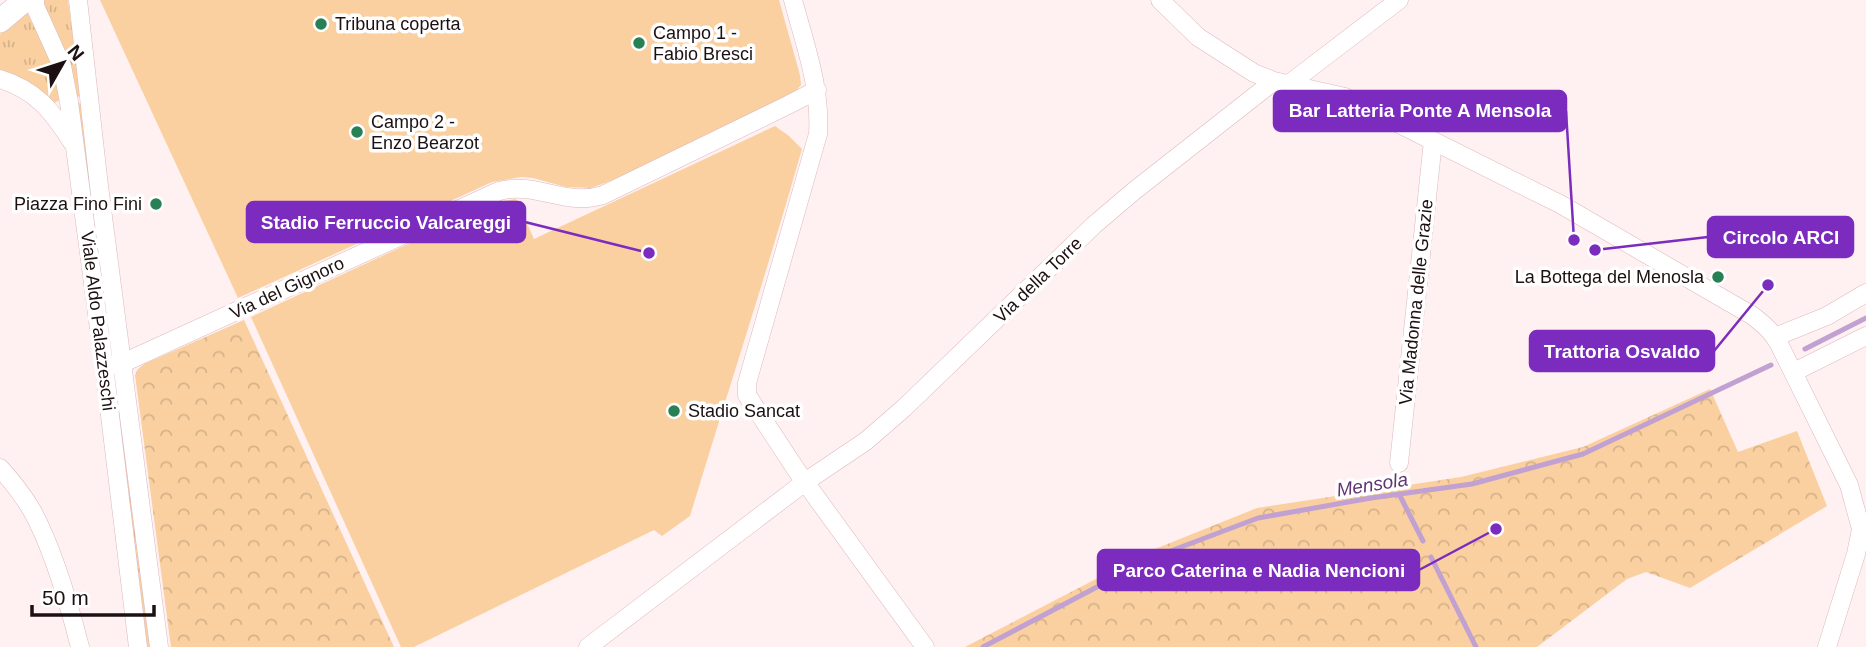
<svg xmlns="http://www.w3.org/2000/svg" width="1866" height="647" font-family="Helvetica,sans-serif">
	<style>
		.grass { fill: url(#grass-tufts) }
		.park { fill: url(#park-crowns) }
		.pitch { fill: #fad0a0 }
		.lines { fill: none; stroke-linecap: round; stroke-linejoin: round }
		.stream { stroke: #c1a0d2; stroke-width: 5 }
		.minor-casing { stroke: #dcb8bb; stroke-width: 19 }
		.major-casing { stroke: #dcb8bb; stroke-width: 24 }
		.minor { stroke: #fff; stroke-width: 18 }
		.major { stroke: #fff; stroke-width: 23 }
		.poi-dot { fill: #288055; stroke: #fff; stroke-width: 2.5 }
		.labels { text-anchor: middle; stroke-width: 7; stroke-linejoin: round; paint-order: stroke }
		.poi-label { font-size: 18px; fill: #1c1012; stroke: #fff; text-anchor: start }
		.street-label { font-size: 18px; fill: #1c1012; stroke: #fff }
		.water-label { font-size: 19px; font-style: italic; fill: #5f3573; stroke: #fff }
		.leader { fill: none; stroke: #7b2cbf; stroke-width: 2.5 }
		.callout-dot { fill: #7b2cbf; stroke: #fff; stroke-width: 2.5 }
		.callout { fill: #7b2cbf; stroke: #7b2cbf; stroke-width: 2.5 }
		.callout-label { font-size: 19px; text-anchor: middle; font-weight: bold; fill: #fff }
	</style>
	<defs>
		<pattern id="grass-tufts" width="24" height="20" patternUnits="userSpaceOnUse" patternTransform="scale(1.75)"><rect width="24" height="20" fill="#fad0a0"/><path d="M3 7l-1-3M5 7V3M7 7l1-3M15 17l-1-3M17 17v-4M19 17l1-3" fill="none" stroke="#d6b289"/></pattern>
		<pattern id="park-crowns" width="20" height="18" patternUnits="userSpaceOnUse" patternTransform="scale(1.75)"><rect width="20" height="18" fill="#fad0a0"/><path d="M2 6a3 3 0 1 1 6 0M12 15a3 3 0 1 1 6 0" fill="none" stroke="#d6b289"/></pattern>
	</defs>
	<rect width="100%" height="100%" fill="#fff0f1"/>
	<path class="grass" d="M40,0H68L81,96L75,97L68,61L62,44Z
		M27,12L52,64L60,100L52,104L0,72V34Z
		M76,103H82L113,354L111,355Z
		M115,379L120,400L150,647H145L112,381Z"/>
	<path class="park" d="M244,320L394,647H171L135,375L138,369L144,364Z
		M1710,389L1738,452L1797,431L1827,506L1690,588L1646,572L1627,579L1537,647H965L1150,551L1257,508L1461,477L1583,447Z"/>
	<path class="pitch" d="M100,0H779L800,75L801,85L796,91L613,180L591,188L566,187L533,178L522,177L492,182L238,298Z
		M775,126L789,136L802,149C767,272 727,394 690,516L662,536L654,530L414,647H401L251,317L498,202L516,199L534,239Z"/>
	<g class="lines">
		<path class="stream" d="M1805,349L1866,318
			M1399,494L1423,541
			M1431,557L1476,647
			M983,647L1152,558L1258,518L1371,498L1472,484L1583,454L1771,365"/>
		<defs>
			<path id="minor" d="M35,0V6L62,66L69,102L104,366L138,647
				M78,0L99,186L159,647
				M793,0C805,45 821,87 818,134L747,383V395L797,471L925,647
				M1160,0L1198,37L1254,73L1274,81L1345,97L1373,111L1560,204L1753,316C1763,324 1773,332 1779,344L1849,485L1861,529L1856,554L1827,647
				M0,79C36,90 52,111 72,142
				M1289,84L1399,0
				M1775,337L1827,316L1866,293
				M104,366L123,363L499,191C536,181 566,207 603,195L788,105L817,90
				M1794,372L1866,336
				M1399,463L1433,141
				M0,468C11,480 21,493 30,507C52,545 69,604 80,647
				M588,647L805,482L866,441L904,408L1094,225L1134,191L1274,81"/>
			<path id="major" d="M0,21L25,0"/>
		</defs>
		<use href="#minor" class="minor-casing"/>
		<use href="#major" class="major-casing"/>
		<use href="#minor" class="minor"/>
		<use href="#major" class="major"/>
	</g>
	<g class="poi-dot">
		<circle cx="321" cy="24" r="7"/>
		<circle cx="639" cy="43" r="7"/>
		<circle cx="357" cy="132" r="7"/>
		<circle cx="156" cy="204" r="7"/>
		<circle cx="1718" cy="277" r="7"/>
		<circle cx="674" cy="411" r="7"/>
	</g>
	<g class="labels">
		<g class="poi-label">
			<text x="335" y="30">Tribuna coperta</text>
			<text x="653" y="39">Campo 1 -<tspan x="653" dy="21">Fabio Bresci</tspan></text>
			<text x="371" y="128">Campo 2 -<tspan x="371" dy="21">Enzo Bearzot</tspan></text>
			<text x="142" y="210" text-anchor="end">Piazza Fino Fini</text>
			<text x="1704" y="283" text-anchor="end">La Bottega del Menosla</text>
			<text x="688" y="417">Stadio Sancat</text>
		</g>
		<g class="street-label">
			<text transform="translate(1038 280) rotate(-44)" y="6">Via della Torre</text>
			<text transform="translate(287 288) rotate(-25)" y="6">Via del Gignoro</text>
			<text transform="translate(1416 302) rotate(-84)" y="6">Via Madonna delle Grazie</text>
			<text transform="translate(98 321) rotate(83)" y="6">Viale Aldo Palazzeschi</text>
		</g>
		<g class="water-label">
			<text transform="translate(1372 484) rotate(-9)" y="7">Mensola</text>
		</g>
	</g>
	<path class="leader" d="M1574 240L1566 111M649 253L525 222M1595 250L1708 237M1768 285L1714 351M1496 529L1419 570"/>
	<g class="callout-dot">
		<circle cx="1574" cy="240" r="7"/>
		<circle cx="649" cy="253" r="7"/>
		<circle cx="1595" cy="250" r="7"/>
		<circle cx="1768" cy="285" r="7"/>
		<circle cx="1496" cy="529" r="7"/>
	</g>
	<g class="callout">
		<rect x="1274" y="91" width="292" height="40" rx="7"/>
		<rect x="247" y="202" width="278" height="40" rx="7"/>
		<rect x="1708" y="217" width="145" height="40" rx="7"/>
		<rect x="1530" y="331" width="184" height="40" rx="7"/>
		<rect x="1098" y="550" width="321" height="40" rx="7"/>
	</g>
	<g class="callout-label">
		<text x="1420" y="117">Bar Latteria Ponte A Mensola</text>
		<text x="386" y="229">Stadio Ferruccio Valcareggi</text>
		<text x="1781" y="244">Circolo ARCI</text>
		<text x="1622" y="358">Trattoria Osvaldo</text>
		<text x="1259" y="577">Parco Caterina e Nadia Nencioni</text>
	</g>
	<g transform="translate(63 63) rotate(51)" stroke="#ffffff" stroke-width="5" paint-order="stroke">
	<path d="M0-5L12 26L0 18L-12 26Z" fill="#1c1012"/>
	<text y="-10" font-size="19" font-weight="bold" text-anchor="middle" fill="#1c1012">N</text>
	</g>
	<path d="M32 605v10h122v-10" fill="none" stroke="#1c1012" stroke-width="3.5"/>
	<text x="42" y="605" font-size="21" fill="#1c1012" stroke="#ffffff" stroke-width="5" paint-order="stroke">50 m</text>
</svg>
